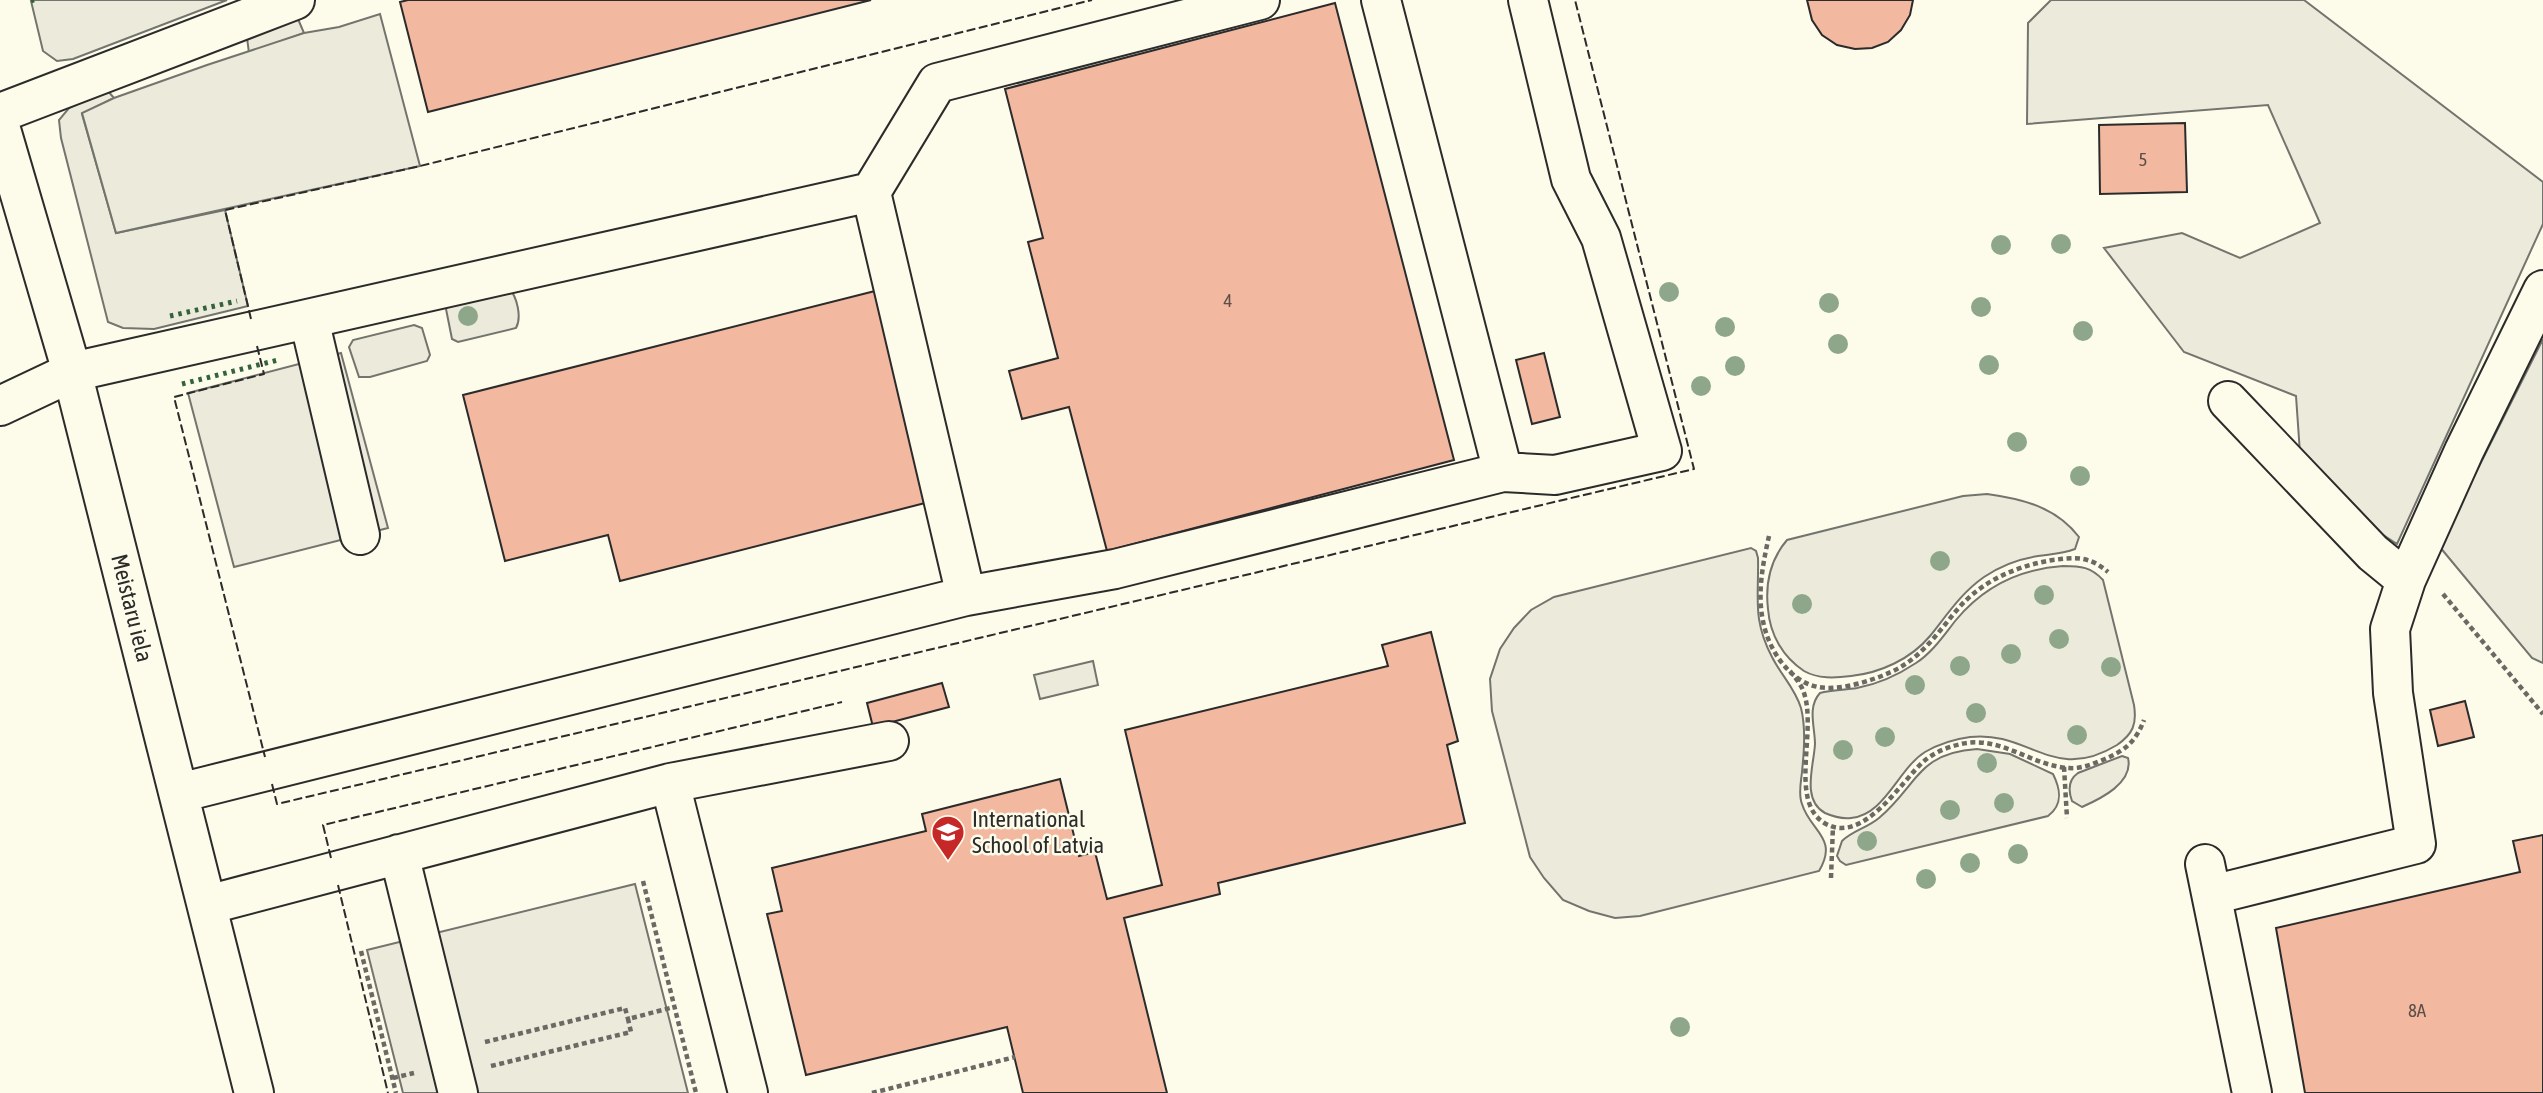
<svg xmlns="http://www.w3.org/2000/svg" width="2543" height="1093" font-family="'Asap Condensed',sans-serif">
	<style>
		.green { fill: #ecebdb; stroke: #74746e; stroke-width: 2 }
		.parking { fill: #eceadb; stroke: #74746e; stroke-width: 2 }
		.building { fill: #f2b8a0; stroke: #2b2b2b; stroke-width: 2 }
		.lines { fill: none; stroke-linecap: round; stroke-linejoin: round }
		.minor-casing { stroke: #2b2b2b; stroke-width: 42 }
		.path { stroke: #6a6964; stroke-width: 4.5; stroke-dasharray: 5 3.5; stroke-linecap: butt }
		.minor { stroke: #fdfbea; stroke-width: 38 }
		.hedge { stroke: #34623c; stroke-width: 5; stroke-dasharray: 3.5 5; stroke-linecap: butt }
		.fence { stroke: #2b2b2b; stroke-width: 2; stroke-dasharray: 9 3.5; stroke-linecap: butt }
		.tree { fill: #8ea78a }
		.labels { text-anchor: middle; stroke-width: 5; stroke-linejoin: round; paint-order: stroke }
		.number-label { font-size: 19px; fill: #5d4e48 }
		.street-label { font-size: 23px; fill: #2b2b2b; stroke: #fdfbea }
		.poi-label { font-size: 23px; fill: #2b2b2b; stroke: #fdfbea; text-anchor: start }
	</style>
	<rect width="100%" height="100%" fill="#fdfbea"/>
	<path class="green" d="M34,0H227L73,59L57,61L43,51L31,1Z
		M2051,0H2304L2543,182V224L2397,544L2302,482L2296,396L2184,352L2104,248L2182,233L2240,258L2320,223L2268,105L2027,124L2028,23Z
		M298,19L304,33L249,53L247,38Z
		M107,90L114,98L82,114L116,233L225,210L248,306L154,329L123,328L108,322L61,138L59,120L69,108Z
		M509,288C517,297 522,317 516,328L458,342L452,339L446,309L448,302Z
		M414,325L422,328L430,355L427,361L370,377H359L349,347L353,340Z
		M2543,339V663L2532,658L2439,546Z
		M1987,494C2023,499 2056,507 2079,537L2075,549C2062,554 2051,554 2038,556C2018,559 2000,566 1984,577C1961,593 1947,615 1930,636C1911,659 1880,673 1851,676C1835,678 1818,679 1804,671C1783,657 1770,635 1768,609C1765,583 1770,560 1787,540L1963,496Z
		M1751,548L1756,551L1758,558C1759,597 1752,619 1772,657C1781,675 1795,688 1801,708C1806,728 1804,752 1802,772C1801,782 1798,794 1802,804C1810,831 1839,838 1819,871L1640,916L1615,918L1589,911L1563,900L1544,878L1530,857L1492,711L1490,679L1500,649L1514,628L1531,610L1554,597Z
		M2063,566C2081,566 2091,567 2103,580L2134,705C2137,724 2133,734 2117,745C2053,784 2029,730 1970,737C1955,739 1937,745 1925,752C1898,769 1885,815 1851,818C1841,819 1834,817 1825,813C1801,800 1814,765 1815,744C1815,727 1807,707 1820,693C1832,690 1845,690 1857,688C1878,684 1898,675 1916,663C1932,653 1944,635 1956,620C1984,586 2020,569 2063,566Z
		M1093,661L1098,685L1040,699L1034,675Z
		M1977,749L2010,754L2053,774C2061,790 2063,805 2048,816L1846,865L1840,861L1837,856L1842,841C1852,831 1867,828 1879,818C1918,785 1917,753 1977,749Z
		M2122,756L2128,758C2134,783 2100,799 2082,807L2072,801C2068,790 2068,780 2078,773Z"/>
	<path class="parking" d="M380,14L420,166L116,233L82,113L114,98L207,65L304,33L339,27Z
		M341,353L388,528L234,567L188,393Z
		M635,884L688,1093H403L367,950Z"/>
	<path class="building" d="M408,0H871L428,112L400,2Z
		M1807,0H1913L1910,15L1901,30L1888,42L1872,48L1855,49L1837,45L1822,35L1812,20Z
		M1335,3L1454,460L1107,551L1069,407L1022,419L1009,371L1058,358L1028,242L1043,238L1005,89Z
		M2185,123L2187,192L2100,194L2099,125Z
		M875,291L929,502L620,581L608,535L505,561L463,395Z
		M1544,353L1560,417L1532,424L1516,360Z
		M1431,632L1458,741L1447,745L1465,823L1218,883L1220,894L1124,918L1167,1093H1023L1007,1027L806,1075L767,914L782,911L772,868L926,831L922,814L1060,779L1079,856L1095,852L1107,899L1162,885L1125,730L1388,666L1382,645Z
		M942,683L949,707L873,727L867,703Z
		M2465,701L2474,737L2438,746L2430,710Z
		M2543,835V1093H2305L2276,928L2520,872L2513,841Z"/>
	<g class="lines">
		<defs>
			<path id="minor" d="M0,113L295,0
				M0,126L72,372L254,1093
				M871,192L937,83L1260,0
				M309,319L360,535
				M2228,401L2373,553L2406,580
				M0,406L72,372L871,192L966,596L179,793
				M1503,472L1555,475L1662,451L1601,238L1571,179L1528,0
				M966,596L1115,569L1503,472L1381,0
				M670,783L748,1093
				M399,854L458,1093
				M2205,864L2252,1093
				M2212,895L2416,844L2393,693L2390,629L2406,580L2464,451L2543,290
				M207,905L670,783L889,741"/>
		</defs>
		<use href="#minor" class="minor-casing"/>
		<path class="path" d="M1769,536C1763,563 1757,593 1763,621C1768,648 1788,681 1818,687C1840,691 1871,681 1891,672C1920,659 1937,634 1956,611C1981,581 2016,566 2053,560C2077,557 2089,556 2108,572
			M2443,594L2543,714
			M1790,671C1794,676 1799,682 1802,688C1820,726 1786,802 1826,824C1864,844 1900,783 1923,762C1933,753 1947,747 1961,744C2001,735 2031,766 2069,768C2081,769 2093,764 2105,759C2126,750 2136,741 2144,720
			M2064,767L2067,818
			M1831,878L1833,826
			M643,881L696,1093
			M361,951L396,1093
			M485,1042L625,1008L628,1019
			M491,1066L631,1032L628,1019L674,1007
			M393,1078L414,1073
			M872,1093L1015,1057"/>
		<use href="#minor" class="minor"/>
		<path class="hedge" d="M31,1L34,0
			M170,316L237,301
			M182,384L278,360"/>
		<path class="fence" d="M251,319L225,210L420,166L1092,0
			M257,346L264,374L174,397L265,757
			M272,784L277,804L1694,469L1575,0
			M331,858L323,825L842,702
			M338,885L388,1093"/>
	</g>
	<g class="tree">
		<circle cx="2061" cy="244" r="10"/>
		<circle cx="2001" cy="245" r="10"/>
		<circle cx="1669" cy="292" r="10"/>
		<circle cx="1829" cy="303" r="10"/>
		<circle cx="1981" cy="307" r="10"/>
		<circle cx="468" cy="316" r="10"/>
		<circle cx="1725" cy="327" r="10"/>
		<circle cx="2083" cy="331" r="10"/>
		<circle cx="1838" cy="344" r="10"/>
		<circle cx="1989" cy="365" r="10"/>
		<circle cx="1735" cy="366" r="10"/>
		<circle cx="1701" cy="386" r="10"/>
		<circle cx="2017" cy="442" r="10"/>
		<circle cx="2080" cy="476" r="10"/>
		<circle cx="1940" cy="561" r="10"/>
		<circle cx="2044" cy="595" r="10"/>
		<circle cx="1802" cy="604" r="10"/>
		<circle cx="2059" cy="639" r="10"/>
		<circle cx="2011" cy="654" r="10"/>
		<circle cx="1960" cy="666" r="10"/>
		<circle cx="2111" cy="667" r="10"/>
		<circle cx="1915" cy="685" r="10"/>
		<circle cx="1976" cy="713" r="10"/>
		<circle cx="2077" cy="735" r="10"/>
		<circle cx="1885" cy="737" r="10"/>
		<circle cx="1843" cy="750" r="10"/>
		<circle cx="1987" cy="763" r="10"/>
		<circle cx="2004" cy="803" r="10"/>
		<circle cx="1950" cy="810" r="10"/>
		<circle cx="1867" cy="841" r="10"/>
		<circle cx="2018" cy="854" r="10"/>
		<circle cx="1970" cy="863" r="10"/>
		<circle cx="1926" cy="879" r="10"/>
		<circle cx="1680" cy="1027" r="10"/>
	</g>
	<defs>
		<symbol id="school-pin" viewBox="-11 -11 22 30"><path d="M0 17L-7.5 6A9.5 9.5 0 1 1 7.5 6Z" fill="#c62828" stroke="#fdfbea"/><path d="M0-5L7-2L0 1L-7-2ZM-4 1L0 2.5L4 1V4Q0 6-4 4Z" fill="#fff"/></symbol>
	</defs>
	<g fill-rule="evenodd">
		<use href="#school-pin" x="929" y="813" width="38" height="52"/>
	</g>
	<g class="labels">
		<g class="number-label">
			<text x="2143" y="166">5</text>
			<text x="1228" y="307">4</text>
			<text x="2417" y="1017">8A</text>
		</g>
		<g class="street-label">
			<text transform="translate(132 608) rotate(76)" y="8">Meistaru iela</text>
		</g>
		<g class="poi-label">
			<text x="972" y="827">International<tspan x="972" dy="26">School of Latvia</tspan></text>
		</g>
	</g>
</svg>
